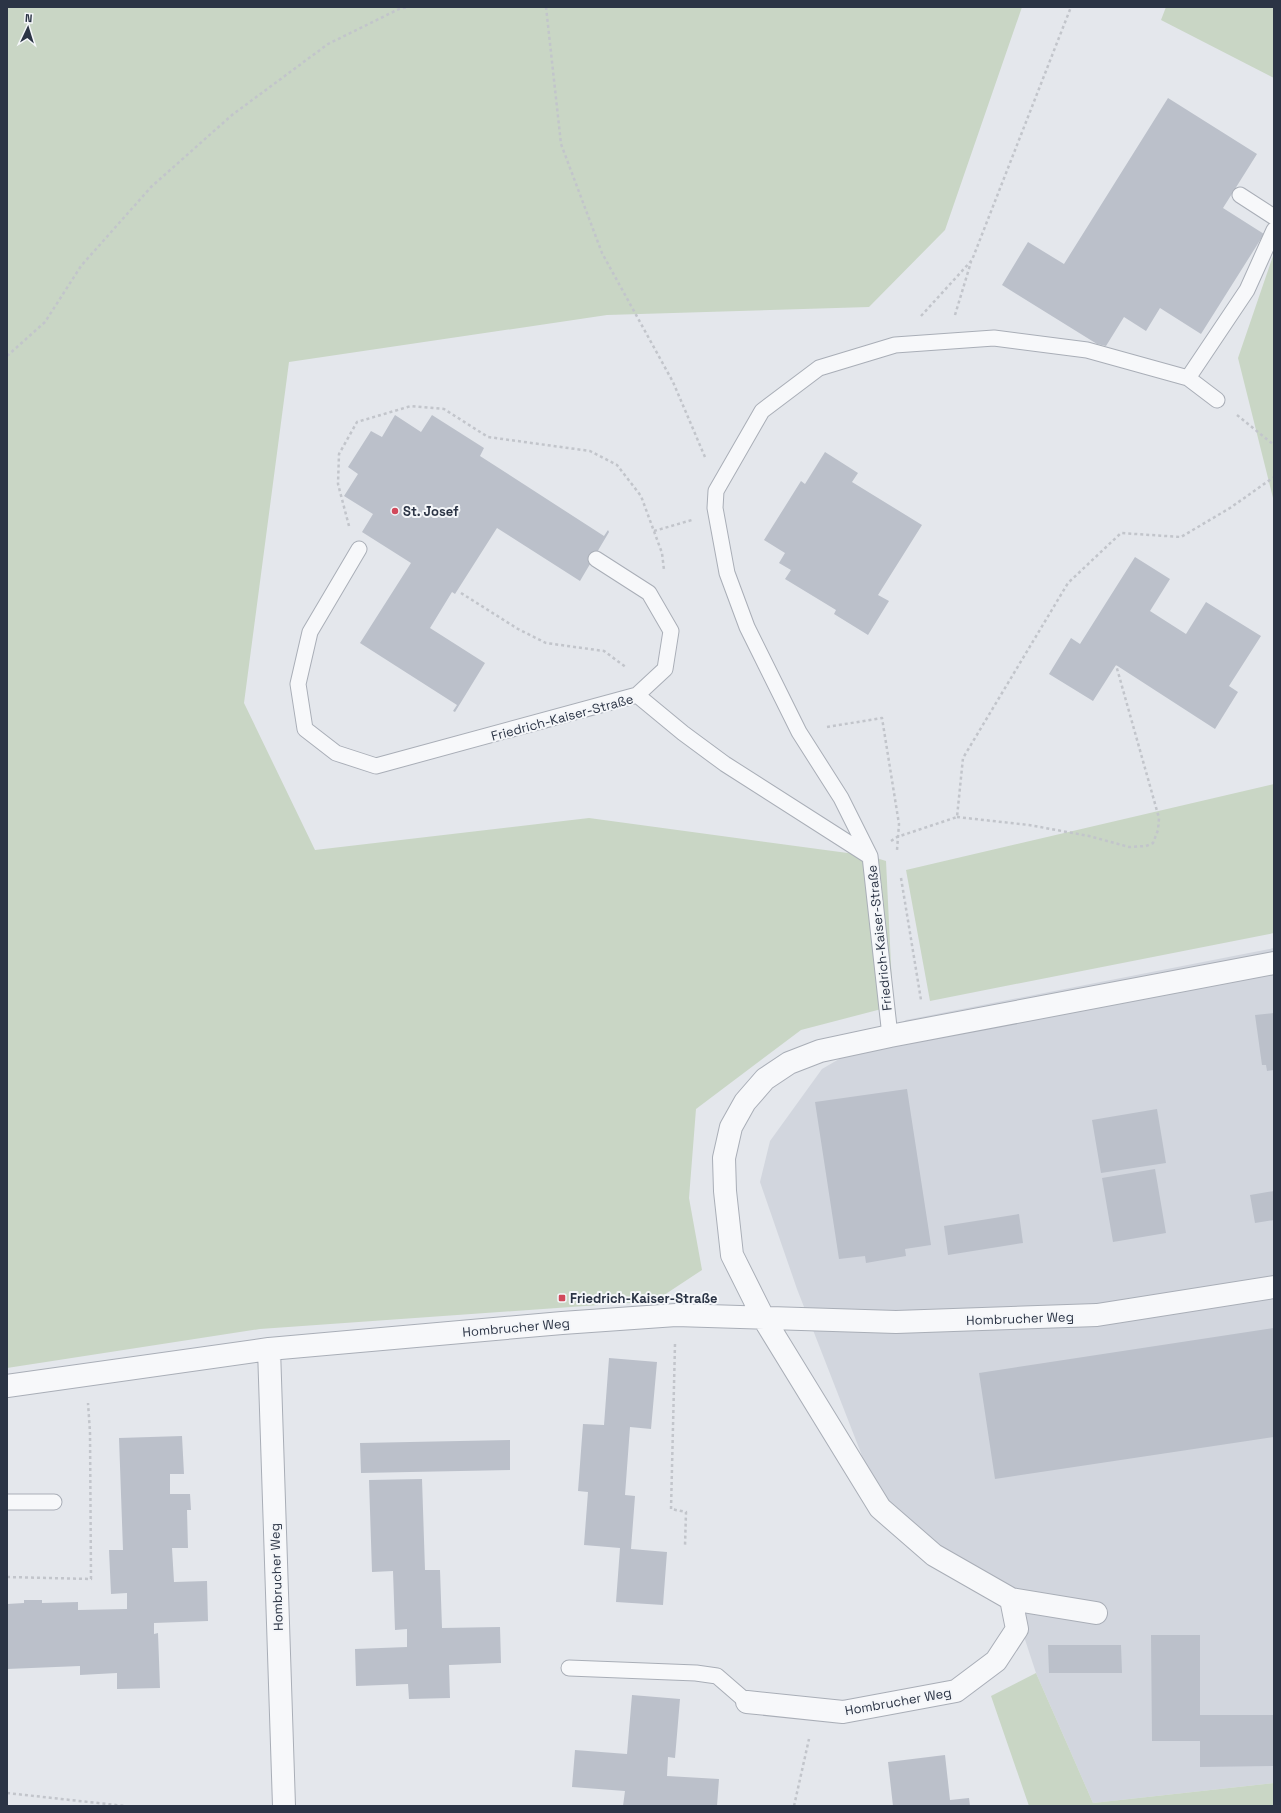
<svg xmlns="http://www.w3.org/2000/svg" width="1281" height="1813" font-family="'Space Grotesk',sans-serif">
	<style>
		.built { fill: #d2d6de }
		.green { fill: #c9d6c5 }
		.building { fill: #bbc0ca }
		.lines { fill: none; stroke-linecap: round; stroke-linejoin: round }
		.service-casing { stroke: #a9aeb7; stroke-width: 17 }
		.minor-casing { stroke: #a9aeb7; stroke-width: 24 }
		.path { stroke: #c2c5cb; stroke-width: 2.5; stroke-dasharray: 3 3; stroke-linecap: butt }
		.service { stroke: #f7f8fa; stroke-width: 15 }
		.minor { stroke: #f7f8fa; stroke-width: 22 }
		.poi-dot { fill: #d1495b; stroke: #f4f6f9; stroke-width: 1.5 }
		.labels { text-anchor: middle; stroke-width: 4; stroke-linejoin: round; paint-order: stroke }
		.poi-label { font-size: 13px; font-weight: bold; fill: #2b3445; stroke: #f4f6f9; text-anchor: start }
		.street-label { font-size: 13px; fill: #2b3445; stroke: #f4f6f9 }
	</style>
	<rect width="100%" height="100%" fill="#e4e7ec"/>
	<path class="built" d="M1274,948V1783L1093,1803L1036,1673L1011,1597L882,1507L797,1289L760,1182L770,1141L822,1069L906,1020Z"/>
	<path class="green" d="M7,7H1022L945,230L869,307L607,315L289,362L244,703L315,850L589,818L870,856L886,861L893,1006L801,1030L696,1109L689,1198L702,1270L655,1301L260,1329L7,1368Z
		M1166,7H1274V78L1161,20Z
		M1274,253V502L1238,358Z
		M1274,784V933L930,1001L906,870Z
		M1036,1673L1093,1803L1274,1783V1806H1029L991,1696Z"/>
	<path class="building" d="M1168,98L1257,154L1223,208L1264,234L1201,334L1160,308L1146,331L1124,317L1106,346L1097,344L1002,285L1028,242L1064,264Z
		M395,415L421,432L432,415L484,448L480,456L604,536L608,530L609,532L580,581L497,528L455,594L452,592L430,628L485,663L455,712L453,711L457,705L360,643L411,563L362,532L373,514L344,496L358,474L348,467L371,431L382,437Z
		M825,452L858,473L852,482L922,525L878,595L889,601L868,635L834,614L836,610L785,579L791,570L779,563L785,553L764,540L801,481L805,484Z
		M1135,557L1170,579L1150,611L1186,634L1206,602L1261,636L1229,686L1238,692L1215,729L1116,665L1093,701L1049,674L1071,638L1080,644Z
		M1274,1013V1070L1267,1071L1266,1065H1262L1255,1015Z
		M907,1089L931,1245L905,1249L906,1256L866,1263L865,1256L839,1259L815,1102Z
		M1157,1109L1166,1163L1101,1173L1092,1120Z
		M1155,1169L1166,1233L1113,1242L1102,1178Z
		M1274,1191V1220L1255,1223L1250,1195Z
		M1019,1214L1023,1243L948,1255L944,1226Z
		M1274,1328V1437L995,1479L979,1373Z
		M609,1358L657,1362L651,1429L630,1427L625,1495L635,1496L631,1549L667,1552L663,1605L616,1602L620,1548L584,1545L588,1492L578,1491L583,1424L604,1425Z
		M182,1436L184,1474H170V1494H190L191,1510H187L188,1548H172L174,1582L207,1581L208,1621L154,1623V1634L158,1633L160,1688L117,1689V1673L80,1675V1666L7,1669V1604L24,1603V1600H42V1603L78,1602V1610L127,1609V1593L111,1594L109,1550H123L119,1438Z
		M510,1440V1470L361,1473L360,1443Z
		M422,1479L425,1570H440L442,1628L500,1627L501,1663L449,1665L450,1698L409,1699L408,1684L356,1686L355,1649L407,1647V1629L395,1630L393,1571L372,1572L369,1480Z
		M1151,1635H1200V1715H1274V1766L1200,1767V1741H1152Z
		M1048,1645H1121L1122,1673H1049Z
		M632,1695L680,1699L675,1758L668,1757L667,1776L719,1779L717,1806H623L625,1791L572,1787L575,1750L627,1754Z
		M945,1755L950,1800L969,1798L970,1806H893L888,1762Z"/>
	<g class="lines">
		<defs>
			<path id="service" d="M1240,195L1274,217
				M1188,378L1247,290L1274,230
				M359,549L310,632L298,684L305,729L336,753L376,766L637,695L683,733L725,764L869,856
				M596,559L649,593L671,631L665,669L637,695
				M890,1036L870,856L841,798L799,732L747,627L727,573L715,508L716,491L762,411L819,368L895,345L994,338L1087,350L1188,378L1217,400
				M7,1502H54
				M569,1668L696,1673L717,1676L747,1702"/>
			<path id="minor" d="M269,1349L284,1806
				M7,1386L269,1349L562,1323L676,1315L896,1322L1097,1315L1274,1287
				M1011,1599L1096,1613
				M747,1702L843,1712L956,1691L996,1661L1017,1629L1011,1599L934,1555L880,1508L764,1319L732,1255L725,1191L724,1158L731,1127L745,1102L765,1079L789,1063L820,1051L890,1036L1274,963"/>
		</defs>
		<use href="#service" class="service-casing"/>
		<use href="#minor" class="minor-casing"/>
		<path class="path" d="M546,7L561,144L602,253L673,382L705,457
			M955,315L971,262
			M921,316L972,260L1071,7
			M7,356L45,322L81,266L151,187L232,115L328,44L399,9L408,7
			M1237,415L1274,445
			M349,526L338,484L339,454L357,422L411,406L444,409L488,437L590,451L617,465L641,496L662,553L664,570
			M654,531L692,520
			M461,593L518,629L546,643L604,651L627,668
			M827,727L882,718L899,824L897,850
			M957,817L1029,825L1089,836L1129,847L1146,846L1153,843L1158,830L1159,818L1116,665
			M891,841L897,837L957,817L963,758L1068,583L1121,533L1181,537L1230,508L1274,477
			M901,878L921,1000
			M675,1344L671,1509L686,1512L685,1546
			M7,1577L91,1579L90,1432L88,1403
			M7,1793L125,1806
			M794,1806L809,1739"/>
		<use href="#service" class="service"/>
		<use href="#minor" class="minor"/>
	</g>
	<g class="poi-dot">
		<circle cx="395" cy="511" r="4"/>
		<rect x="558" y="1294" width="8" height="8" rx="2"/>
	</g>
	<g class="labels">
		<g class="poi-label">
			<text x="403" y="516">St. Josef</text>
			<text x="570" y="1303">Friedrich-Kaiser-Straße</text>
		</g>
		<g class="street-label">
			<text transform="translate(562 717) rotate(-15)" y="5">Friedrich-Kaiser-Straße</text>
			<text transform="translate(879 938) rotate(-96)" y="5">Friedrich-Kaiser-Straße</text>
			<text transform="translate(1020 1318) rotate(-2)" y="5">Hombrucher Weg</text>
			<text transform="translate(516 1327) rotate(-5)" y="5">Hombrucher Weg</text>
			<text transform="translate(276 1577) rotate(-92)" y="5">Hombrucher Weg</text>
			<text transform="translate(898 1701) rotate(-10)" y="5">Hombrucher Weg</text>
		</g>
	</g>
	<rect width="1281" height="1813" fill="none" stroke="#2b3445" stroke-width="16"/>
	<g transform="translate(28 28) rotate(4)" stroke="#f4f6f9" stroke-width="3" paint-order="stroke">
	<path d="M0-3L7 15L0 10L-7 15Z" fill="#2b3445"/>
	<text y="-6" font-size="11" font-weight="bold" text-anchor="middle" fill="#2b3445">N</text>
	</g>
</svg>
